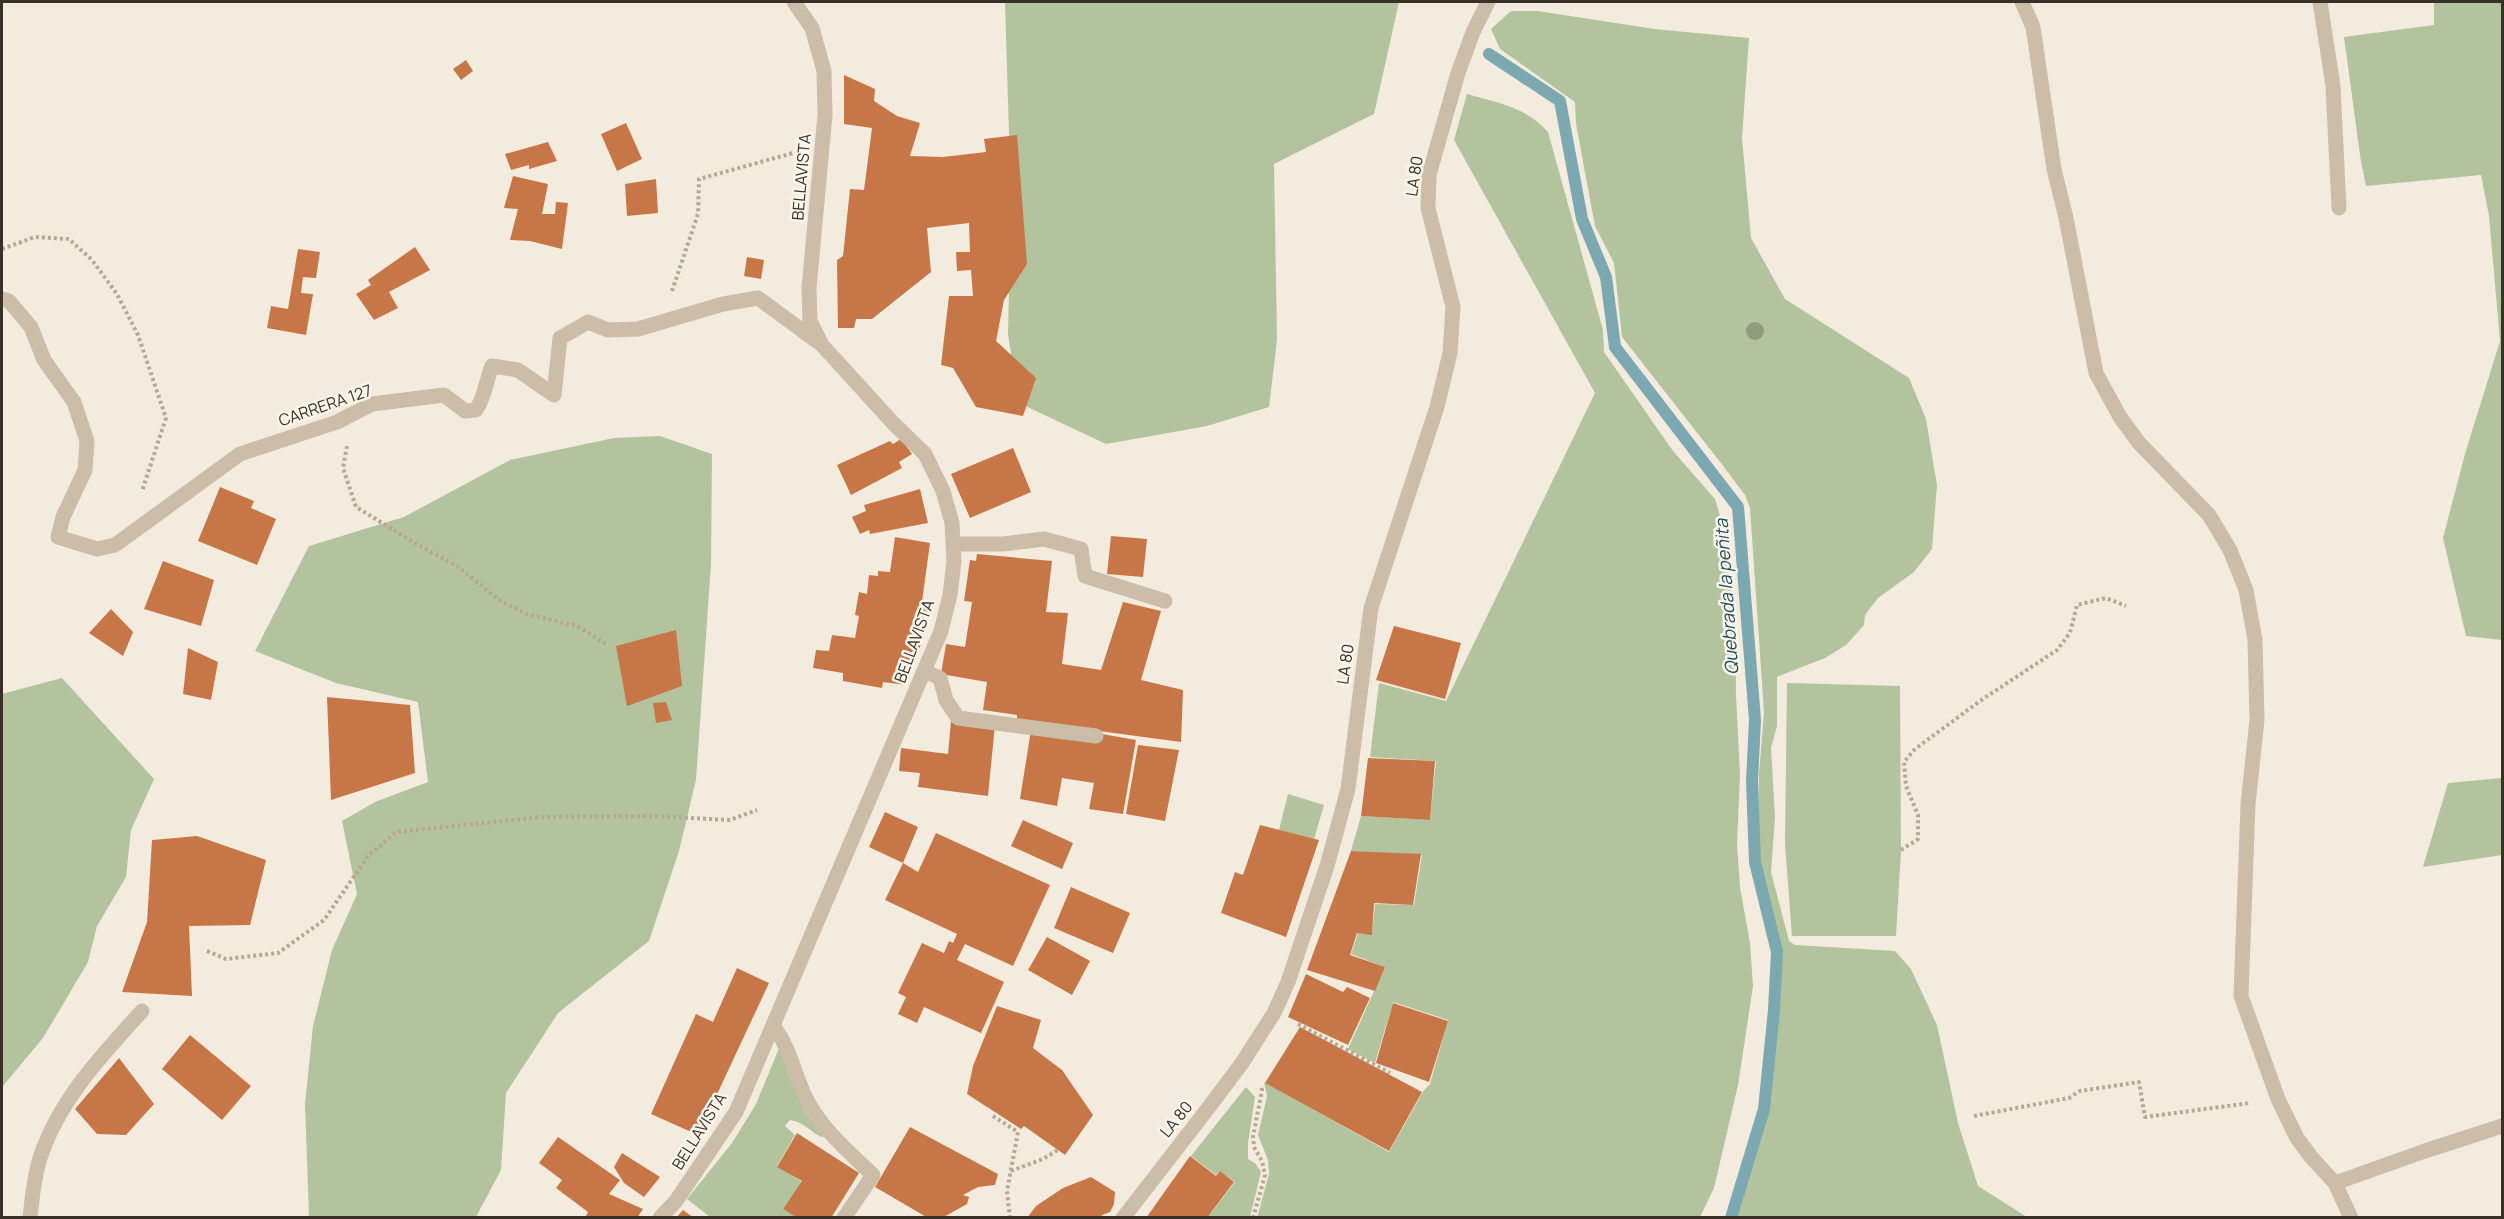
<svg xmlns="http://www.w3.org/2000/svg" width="2504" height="1219" font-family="Manrope,sans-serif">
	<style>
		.green { fill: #b2c39d }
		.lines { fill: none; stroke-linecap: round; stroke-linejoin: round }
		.stream { stroke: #7ca8b1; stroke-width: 12 }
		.building { fill: #c77648 }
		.path { stroke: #b7a794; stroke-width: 4; stroke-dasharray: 3 3; stroke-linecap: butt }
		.service { stroke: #ccbda9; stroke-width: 15 }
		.pedestrian { stroke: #ccbda9; stroke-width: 15 }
		.minor { stroke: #ccbda9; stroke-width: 15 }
		.tree { fill: #929a7d }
		.labels { text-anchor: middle; stroke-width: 5; stroke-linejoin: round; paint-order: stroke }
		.street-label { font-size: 16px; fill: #393029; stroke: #faf5eb }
		.water-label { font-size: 18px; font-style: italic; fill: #1e4f5b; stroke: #faf5eb }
	</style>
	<rect width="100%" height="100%" fill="#f3ecde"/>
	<path class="green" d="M1005,2H1399L1374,114L1274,164L1277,340L1269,407L1207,426L1106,444L1019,403L1008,334L1011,201Z
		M2434,2H2502V640L2466,636L2443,538L2465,454L2500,341L2489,216L2481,175L2366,186L2361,162L2344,37L2434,25Z
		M1511,11H1538L1654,29L1749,38L1742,138L1751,238L1785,299L1909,378L1926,419L1937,485L1932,549L1914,572L1878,598L1865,615L1864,625L1846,645L1825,658L1777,677V726L1771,748L1775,817L1771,872L1789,941L1795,945L1895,951L1911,969L1937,1025L1958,1123L1978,1186L2027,1217H1735L1768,1108L1780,951L1761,867L1758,842L1759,774L1764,712L1750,508L1745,495L1724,467L1622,337L1614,263L1595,226L1576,124L1575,102L1500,49L1491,29Z
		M1467,94C1498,103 1526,107 1548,132L1603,330L1604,352L1673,451L1715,499L1721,519L1735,618L1736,695L1740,774L1737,845L1740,887L1750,943L1753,986L1738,1085L1714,1188L1700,1217L1257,1218L1269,1174L1268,1160L1258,1135L1267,1096L1264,1082L1389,1152L1424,1090L1430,1084L1448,1020L1393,1002L1375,1063L1348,1049L1385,967L1351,954L1358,933L1372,934L1375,904L1414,905L1422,855L1351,851L1361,816L1430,820L1436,761L1370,757L1379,683L1446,701L1595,393L1454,140Z
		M660,436L712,454L711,564L696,780L679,851L649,941L558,1013L506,1093L501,1170L476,1217H309L305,1104L313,1026L332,950L357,894L342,821L375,802L428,782L418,702L336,683L255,651L309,546L404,517L510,460L614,438Z
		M62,678L154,779L131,830L126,877L97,926L88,962L43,1038L2,1087V694Z
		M1787,683L1900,686L1901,850L1896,936H1792L1785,844Z
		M2502,778V855L2423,867L2448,783Z
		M1288,794L1324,805L1314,839L1279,830Z
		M780,1046L805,1112L825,1137C814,1137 808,1123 790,1120L785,1126L795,1135L777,1166L802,1182L783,1209L796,1217H710L687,1199L732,1143L756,1104Z
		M1246,1087L1255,1097L1248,1143V1159L1256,1164L1261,1172L1250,1217H1208L1235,1182L1220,1171L1216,1175L1191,1156Z"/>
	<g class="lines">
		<path class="stream" d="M1489,54L1560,101L1582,219L1606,277L1615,347L1738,507L1755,720L1752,781L1755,862L1777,952L1774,1010L1764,1109L1731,1218"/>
	</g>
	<path class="building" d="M466,60L473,71L461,80L453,69Z
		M844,75L875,89L874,101L897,116L920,123L910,156L943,157L986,152L984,139L1017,135L1027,264L1004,300L996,341L1036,378L1023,416L976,407L953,368L941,365L949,296H973L971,270L957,271L956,252H970L969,223L927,228L931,272L872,319H856L854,328H838L837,260L843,256L850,189L864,190L872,128L844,124Z
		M626,123L642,159L617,171L601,134Z
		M548,142L557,161L529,169V165L511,170L505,154Z
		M513,176L548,184L542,214H555L556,202L568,203L562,249L530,241L510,240L518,209L504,208Z
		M656,179L658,213L627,216L625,184Z
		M415,247L430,270L389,292L398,308L374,320L356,294L371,285L368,280Z
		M298,249L320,252L316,278L303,277L301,293L313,294L306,335L267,328L271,306L288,309Z
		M747,257L764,260L761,279L744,276Z
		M901,439L912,454L899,462L902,468L851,495L837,465L890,441L893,444Z
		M1013,448L1031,492L970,518L951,474Z
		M220,487L254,501L251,508L276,519L257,565L198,541Z
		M920,489L928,523L870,534L869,530L860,534L852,517L866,511L864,505Z
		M1111,536L1147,539L1143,577L1107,574Z
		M895,537L930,543L922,602L932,603L920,647L906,685L883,682L882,688L843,681V673L813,668L816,650L829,651L832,635L855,638L859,616L855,615L859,592L867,594L869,575L878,576V571L890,572Z
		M977,554L1052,561L1046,612L1068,613L1062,664L1101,670L1123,602L1161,611L1141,680L1183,690L1181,742L1017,720V715L983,710L987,682L941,674L946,644L965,647L972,602L964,601L970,560L976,561Z
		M163,561L214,580L201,626L144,609Z
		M111,609L133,632L123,656L89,633Z
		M1394,626L1461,643L1445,699L1376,680Z
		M676,630L682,686L627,706L616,646Z
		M188,648L218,662L211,700L183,694Z
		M327,697L410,705L415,773L331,800Z
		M666,702L672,720L656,723L653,703Z
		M951,721L995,725L988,796L918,787L920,773L899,771L901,748L948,754Z
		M1031,730L1102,734L1136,740L1123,814L1089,809L1094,783L1062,778L1057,806L1020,799Z
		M1138,745L1179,750L1165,821L1126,814Z
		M1368,758L1435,761L1430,820L1361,816Z
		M885,812L918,827L903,863L869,847Z
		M1023,820L1073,843L1062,869L1011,846Z
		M1260,825L1319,840L1286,937L1221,913L1235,872L1243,875Z
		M936,833L1050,885L1013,966L965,944L957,960L1004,982L981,1033L924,1007L917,1023L898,1014L906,997L898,993L922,943L944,953L949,941L953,943L957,934L885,900L903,863L918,872Z
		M197,836L266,860L250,925L189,926L192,996L122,992L147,922L152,840Z
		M1351,851L1421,854L1413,905L1374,903L1372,935L1357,933L1350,955L1385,967L1375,991L1307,970Z
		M1071,887L1130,913L1113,953L1054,928Z
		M1047,937L1090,961L1072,995L1028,970Z
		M737,968L769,983L698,1135L651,1114L696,1014L713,1022Z
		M1306,974L1343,992L1347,987L1370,998L1348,1045L1288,1017Z
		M1393,1003L1448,1021L1429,1082L1376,1063Z
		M997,1006L1041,1020L1033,1048L1062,1070L1093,1115L1065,1155L1024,1126L1021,1129L967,1094L973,1066Z
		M1300,1027L1422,1092L1389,1151L1265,1083Z
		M190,1035L251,1086L222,1120L162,1069Z
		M119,1058L154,1104L126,1135L97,1134L75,1109Z
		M910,1127L998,1174L995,1185L978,1187L963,1195L969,1197L967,1204L942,1218H928L875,1187Z
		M797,1133L859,1173L831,1218H797L783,1209L802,1181L777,1167Z
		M558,1137L620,1180L609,1194L643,1209L637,1218H585L588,1212L556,1188L562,1180L539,1163Z
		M622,1153L660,1177L644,1197L624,1183L614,1167Z
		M1190,1156L1216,1176L1220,1171L1234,1182L1207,1218H1146Z
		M1091,1177L1115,1192L1114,1204L1110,1212L1102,1215L1101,1218H1027L1036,1206L1063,1188Z
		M683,1210L694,1218H676Z"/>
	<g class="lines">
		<path class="path" d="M2,249L35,237L69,239L92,260L117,294L138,335L166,418L142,491
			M672,291L698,214L699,179L793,153
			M347,446L343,468L356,507L418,545L457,566L499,600L527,614L577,626L608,645
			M1901,850L1918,839V815L1906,786L1904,762L1915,749L1980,701L2057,650L2070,633L2077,605L2106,598L2126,606
			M207,951L226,959L278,953L324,920L368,856L396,832L543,817L653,816L730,820L757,810
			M1298,1024L1390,1073
			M993,1116L1018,1132L1007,1191L1010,1218
			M1974,1116L2069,1098L2080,1091L2139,1082L2145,1117L2250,1103
			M1011,1171L1043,1159L1058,1150
			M1253,1218L1265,1175L1262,1161L1254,1147L1253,1137L1262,1090L1260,1086"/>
		<path class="service" d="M954,544H1003L1044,539L1081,549L1085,576L1165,601
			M924,671L940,678L946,700L958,718L1096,736
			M774,1027C790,1048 793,1070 804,1094C819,1127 847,1150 873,1175L844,1218
			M2335,1183L2422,1152L2502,1126"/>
		<path class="pedestrian" d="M2,299L9,301L31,327L44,360L74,402L87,441L85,470L63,517L58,537L97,549L115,545L240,454L337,422L372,404L444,395L465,411L476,410C485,397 486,381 492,366L518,370L554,395L560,338L588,322L608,330L638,329L723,304L758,298L822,345"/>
		<path class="minor" d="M2022,2L2033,27L2054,169L2066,218L2096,373L2120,417L2139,443L2209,515L2230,550L2246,590L2255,640L2257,720L2248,804L2241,996L2278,1099L2297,1138L2311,1157L2335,1183L2351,1218
			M2320,2L2333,86L2339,208
			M30,1218C32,1198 34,1177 40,1158C59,1100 102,1055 142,1011
			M660,1218L676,1201L736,1112L941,631L950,595L954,561L952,523L943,491L925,454L893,423L822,345L810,321L809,288L825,115L824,71L812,28L794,2
			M1123,1218L1206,1111L1242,1063L1274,1013L1288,982L1327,866L1348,789L1371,608L1437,407L1450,353L1453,307L1428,208L1429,175L1458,73L1473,32L1488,2"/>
	</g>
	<circle class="tree" cx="1755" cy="331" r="9"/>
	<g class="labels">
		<g class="street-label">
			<text transform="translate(1414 176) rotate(-82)" y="6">LA 80</text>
			<text transform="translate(801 177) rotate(-85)" y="6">BELLAVISTA</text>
			<text transform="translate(325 405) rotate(-19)" y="6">CARRERA 127</text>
			<text transform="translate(914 641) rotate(-70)" y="6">BELLAVISTA</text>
			<text transform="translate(1345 664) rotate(-82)" y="6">LA 80</text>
			<text transform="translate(1176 1119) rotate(-51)" y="6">LA 80</text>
			<text transform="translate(699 1131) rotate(-58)" y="6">BELLAVISTA</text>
		</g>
		<g class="water-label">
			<text transform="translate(1727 597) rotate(-94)" y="6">Quebrada la peñita</text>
		</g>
	</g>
	<rect width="2504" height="1219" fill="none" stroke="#393029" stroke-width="6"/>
</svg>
